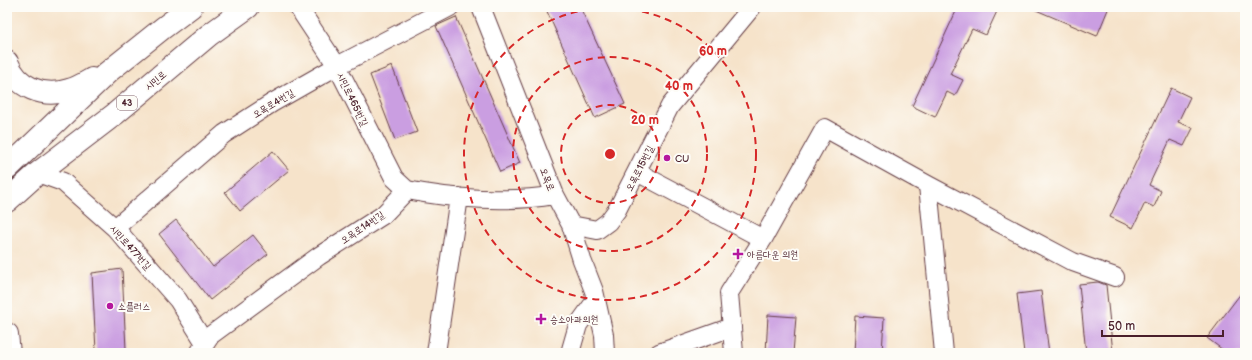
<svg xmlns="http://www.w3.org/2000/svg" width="1252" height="360" font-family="'Balsamiq Sans','Poor Story',sans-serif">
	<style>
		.building { fill: #ca9ee1 }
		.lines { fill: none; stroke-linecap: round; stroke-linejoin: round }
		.street-casing { stroke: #643c43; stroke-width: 20 }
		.secondary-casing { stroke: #643c43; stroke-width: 24 }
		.primary-casing { stroke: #643c43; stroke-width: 24 }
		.street { stroke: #fff; stroke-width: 18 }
		.secondary { stroke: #fff; stroke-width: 22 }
		.primary { stroke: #fff; stroke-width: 22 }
		.ring { fill: none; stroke: #d62828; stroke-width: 2; stroke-dasharray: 7 5 }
		.poi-dot { fill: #b5179e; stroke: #fdfcf7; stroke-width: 1.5 }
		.labels { text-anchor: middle; stroke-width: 4; stroke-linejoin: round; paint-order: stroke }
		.shield { fill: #fdfcf7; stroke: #806168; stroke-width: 1 }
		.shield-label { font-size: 9px; font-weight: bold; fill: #4a1f2b }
		.street-label { font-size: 10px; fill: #4a1f2b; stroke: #fdfcf7 }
		.poi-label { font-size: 10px; fill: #4a1f2b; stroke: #fdfcf7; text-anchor: start }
		.centre { fill: #d62828; stroke: #fdfcf7; stroke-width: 2 }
		.ring-label { font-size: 12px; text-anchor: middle; font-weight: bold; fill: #d62828; stroke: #fdfcf7; stroke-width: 4; stroke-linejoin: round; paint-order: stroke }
	</style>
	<rect width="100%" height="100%" fill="#fdfcf7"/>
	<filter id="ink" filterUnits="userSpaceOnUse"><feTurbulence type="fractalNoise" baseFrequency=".025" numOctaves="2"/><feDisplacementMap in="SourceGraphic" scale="8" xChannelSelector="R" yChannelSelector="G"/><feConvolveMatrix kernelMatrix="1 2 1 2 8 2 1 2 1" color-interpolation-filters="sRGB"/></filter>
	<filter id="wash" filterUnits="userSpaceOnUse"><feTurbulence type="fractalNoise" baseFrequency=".012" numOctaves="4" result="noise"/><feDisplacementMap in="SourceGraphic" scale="16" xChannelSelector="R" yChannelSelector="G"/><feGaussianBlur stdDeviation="0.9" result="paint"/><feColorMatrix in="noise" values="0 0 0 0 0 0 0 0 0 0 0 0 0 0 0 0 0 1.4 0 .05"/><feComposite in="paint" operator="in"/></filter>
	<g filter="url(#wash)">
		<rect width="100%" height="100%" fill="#f6e3ca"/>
		<g id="blocks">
			<path class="building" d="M545,7H580L625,104L595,118Z
				M958,7H999L986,35L972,29L950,74L963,80L955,96L947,92L935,117L912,106Z
				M1029,7H1109L1097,36Z
				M456,17L520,163L500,172L436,26Z
				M392,66L417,132L395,140L370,75Z
				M1171,88L1190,97L1178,122L1193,128L1184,146L1170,140L1149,185L1161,191L1154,207L1145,203L1133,228L1110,217Z
				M273,151L289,170L240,211L225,192Z
				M176,220L213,267L253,235L268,254L210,300L159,234Z
				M122,269L126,349L96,351L92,273Z
				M1098,282L1106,285L1113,353H1086L1079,284Z
				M1245,288V353H1227L1207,338Z
				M1041,291L1049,353H1024L1017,294Z
				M768,315L796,317L793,353H766Z
				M855,316L884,318L882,353H853Z"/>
		</g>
	</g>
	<g filter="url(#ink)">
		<use href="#blocks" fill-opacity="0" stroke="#643c43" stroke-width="1"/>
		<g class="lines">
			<defs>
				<path id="street" d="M298,7L337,66L394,178L407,190
					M481,7L555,195L571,225L582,260L594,291L604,335L605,353
					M637,172L763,239L825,128L928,185L1073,262L1115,277
					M38,173L63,182L115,228L178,300L205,343
					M928,185L944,353
					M571,225L597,230L608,222L617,210L670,106L752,7
					M115,228L224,134L272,103L337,66L450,7
					M199,353L211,335L319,256L383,215L407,190C452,199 510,203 555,195
					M436,353L459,197
					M570,353L578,325L596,300
					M659,353L732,327
					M734,353L729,293L763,239"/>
				<path id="secondary" d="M7,334L9,353"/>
				<path id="primary" d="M7,62C17,88 43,98 69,90C77,88 85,83 92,79
					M7,169L108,72L163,28L191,7
					M7,201L38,173L115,114L209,35L248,7"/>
			</defs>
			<use href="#street" class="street-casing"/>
			<use href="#secondary" class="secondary-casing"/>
			<use href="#primary" class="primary-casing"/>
			<use href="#street" class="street"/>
			<use href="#secondary" class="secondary"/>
			<use href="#primary" class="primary"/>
		</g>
	</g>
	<g class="ring">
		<circle cx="610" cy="154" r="49"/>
		<circle cx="610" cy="154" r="97"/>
		<circle cx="610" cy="154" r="146"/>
	</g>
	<g class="poi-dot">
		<circle cx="667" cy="158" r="4"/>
		<path d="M736 248h4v4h4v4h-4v4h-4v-4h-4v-4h4z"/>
		<circle cx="110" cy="306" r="4"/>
		<path d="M539 313h4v4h4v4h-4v4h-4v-4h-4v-4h4z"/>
	</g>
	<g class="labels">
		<rect class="shield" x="117" y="96" width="20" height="14" rx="3"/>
		<g class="shield-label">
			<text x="127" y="106">43</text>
		</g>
		<g class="street-label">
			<text transform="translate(155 80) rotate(-40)" y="4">시민로</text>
			<text transform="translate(353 99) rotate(64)" y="4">시민로465번길</text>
			<text transform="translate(273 103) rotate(-31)" y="4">오목로4번길</text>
			<text transform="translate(639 168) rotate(-63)" y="4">오목로15번길</text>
			<text transform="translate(548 179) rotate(69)" y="4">오목로</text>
			<text transform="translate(362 227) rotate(-34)" y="4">오목로14번길</text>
			<text transform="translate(131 247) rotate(48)" y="4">시민로477번길</text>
		</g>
		<g class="poi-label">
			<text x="675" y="162">CU</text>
			<text x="747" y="258">아름다운 의원</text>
			<text x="118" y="310">소플러스</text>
			<text x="550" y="323">승소아과의원</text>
		</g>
	</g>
	<circle cx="610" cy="154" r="6" class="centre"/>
	<g class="ring-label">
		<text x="713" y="55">60 m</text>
		<text x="679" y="90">40 m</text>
		<text x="645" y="124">20 m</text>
	</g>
	<rect width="1252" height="360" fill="none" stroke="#fdfcf7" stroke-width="24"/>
	<path d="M1102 330v6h121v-6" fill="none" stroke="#4a1f2b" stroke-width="2"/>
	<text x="1108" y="330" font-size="12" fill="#4a1f2b" stroke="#fdfcf7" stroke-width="3" paint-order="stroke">50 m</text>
</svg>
